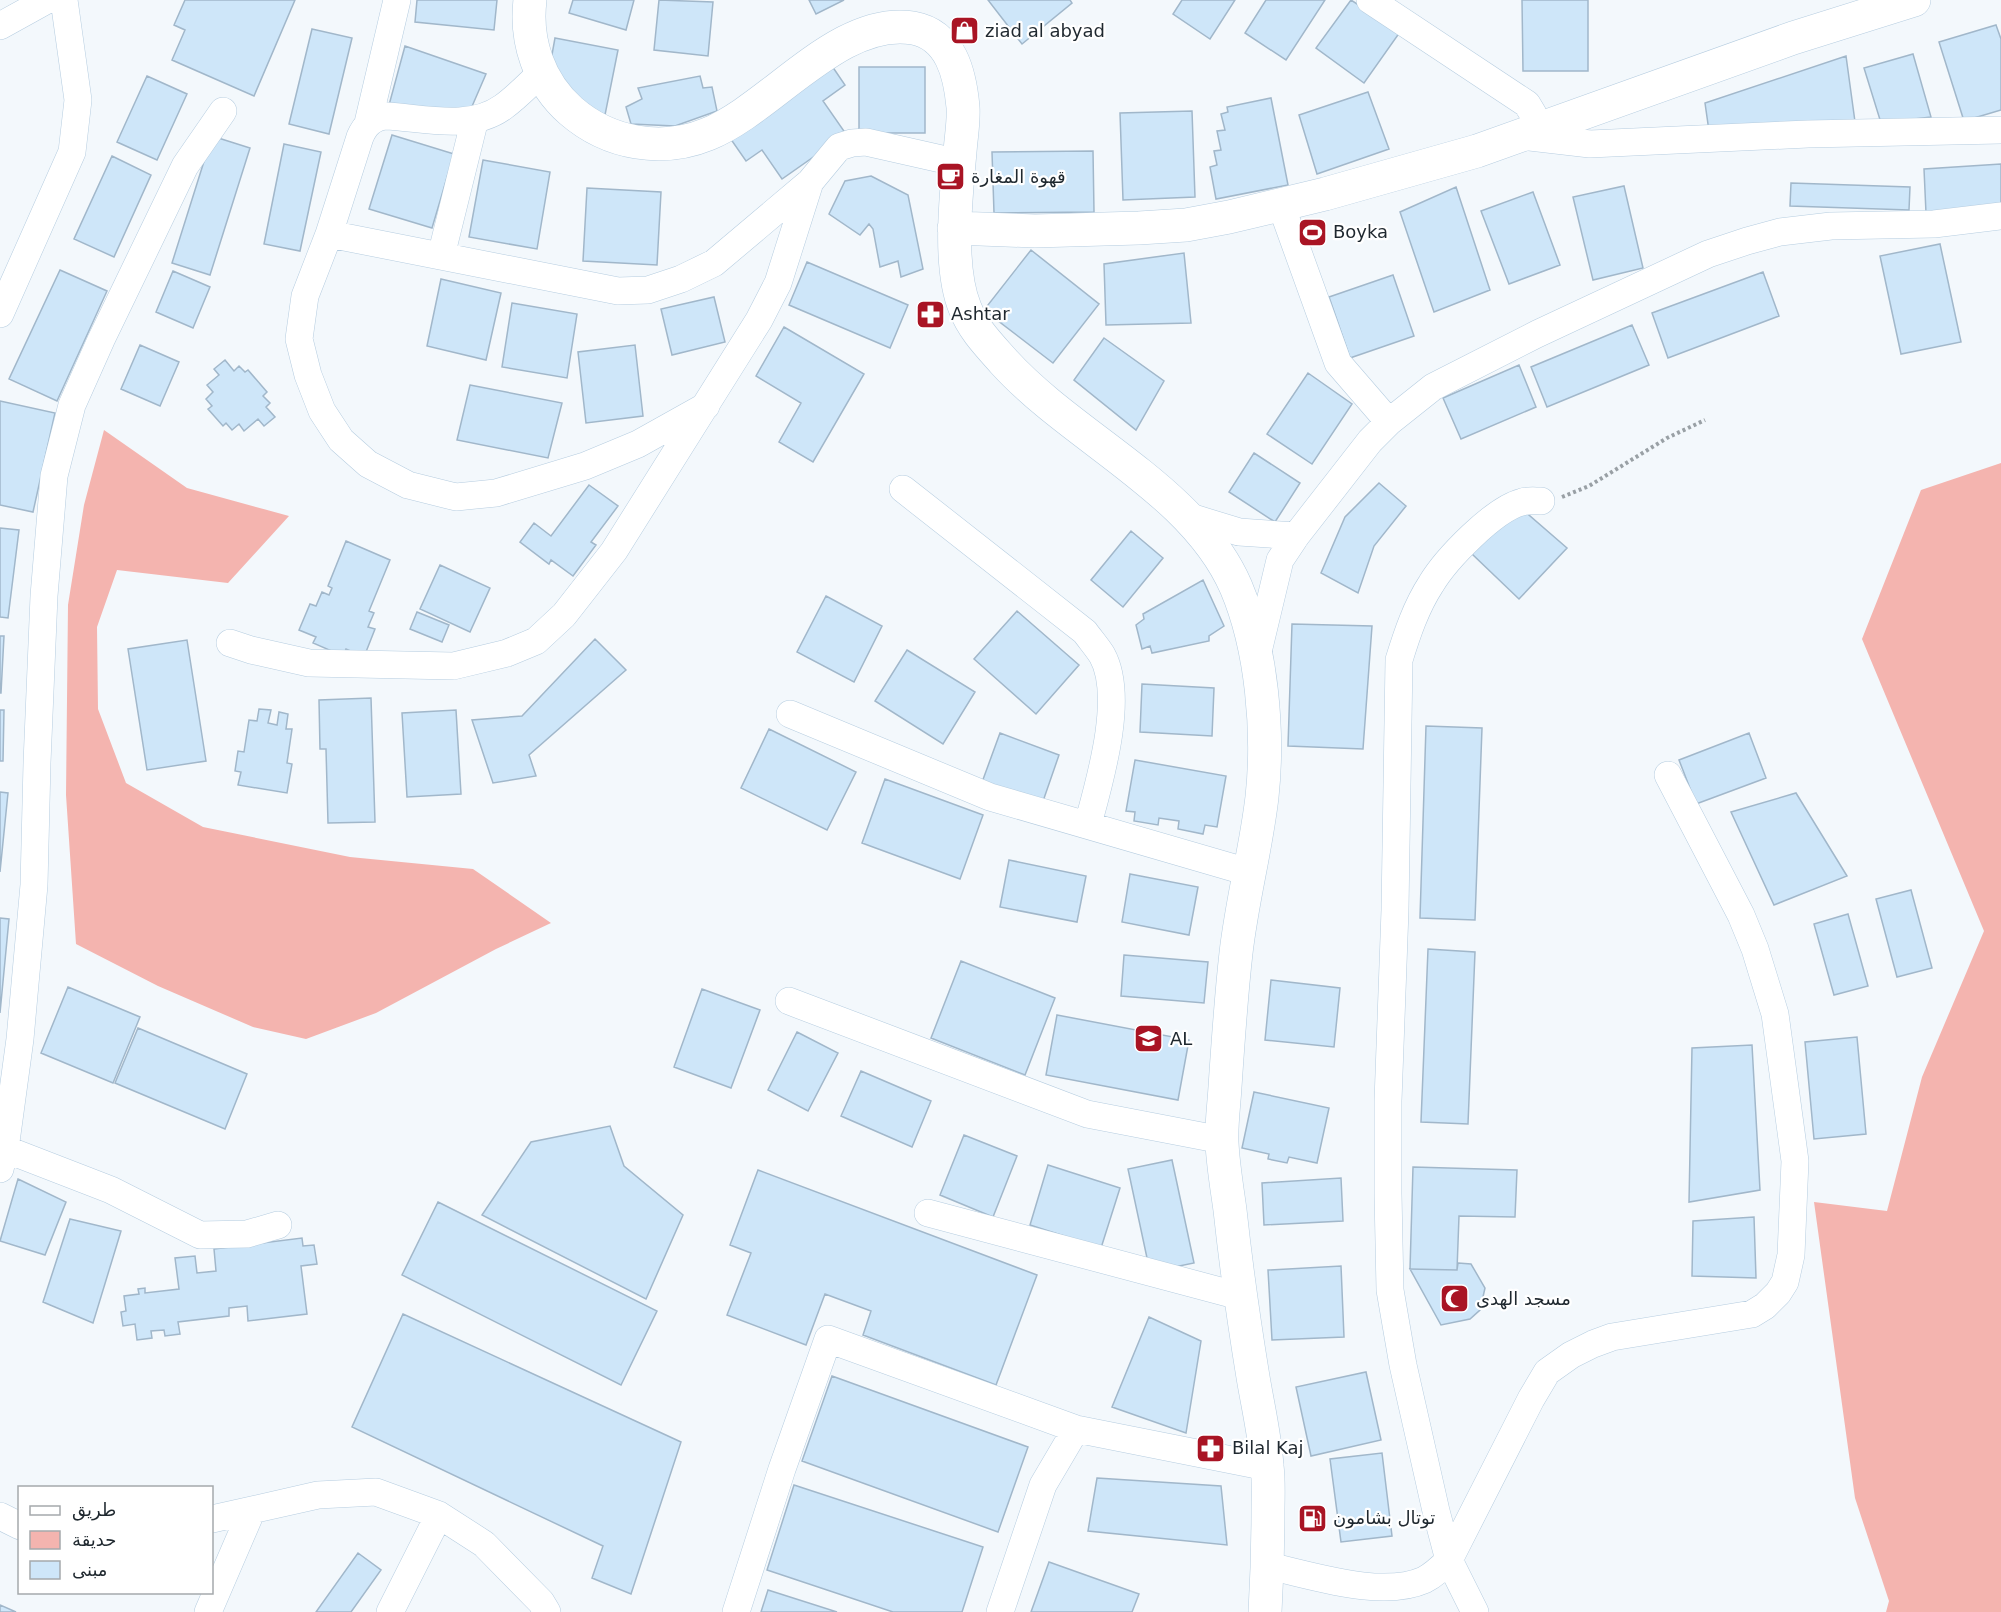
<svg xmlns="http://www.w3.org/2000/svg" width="2001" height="1612" font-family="'DejaVu Sans',Cairo,sans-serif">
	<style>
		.green { fill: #f4b4af }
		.building { fill: #cee6f9; stroke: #a1b7ca; stroke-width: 1.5 }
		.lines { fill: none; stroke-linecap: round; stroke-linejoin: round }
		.minor-casing { stroke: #b6cde0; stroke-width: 28 }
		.major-casing { stroke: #b6cde0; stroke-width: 34 }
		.path { stroke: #99a0a5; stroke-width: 4; stroke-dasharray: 3 3; stroke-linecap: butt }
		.minor { stroke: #fff; stroke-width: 27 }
		.major { stroke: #fff; stroke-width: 33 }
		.labels { text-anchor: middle; stroke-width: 4.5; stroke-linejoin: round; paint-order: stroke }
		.poi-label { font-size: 18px; fill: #1f282f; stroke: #fff; text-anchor: start }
	</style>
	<rect width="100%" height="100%" fill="#f3f8fc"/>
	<path class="green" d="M104,430L187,488L289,516L228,583L117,570L97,627L98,709L126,783L203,827L350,857L473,869L551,923L496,949L376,1013L306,1039L253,1027L158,986L76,944L66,795L68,605L84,505Z
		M2001,463V1612H1886L1889,1601L1855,1498L1814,1202L1887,1211L1922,1077L1984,931L1862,639L1921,490Z"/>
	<path class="building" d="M185,0H295L254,96L172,60L185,30L174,25Z
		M417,0H497L494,30L415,22Z
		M573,0H634L626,30L569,13Z
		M659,0L713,2L708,56L654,50Z
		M809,0H844L816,14Z
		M988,0H1070L1072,3L1022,44Z
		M1182,0H1235L1210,39L1173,14Z
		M1266,0H1325L1286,60L1245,33Z
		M1351,0L1400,32L1364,83L1316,48Z
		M1522,0H1588V71H1523Z
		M1996,25L2001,39V110L1964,121L1939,42Z
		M312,29L352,38L329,134L289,124Z
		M555,38L618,50L605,115L572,99L551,60Z
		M405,46L486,74L470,111L389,105Z
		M1913,54L1931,117L1881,123L1864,68Z
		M1846,56L1856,129L1709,131L1705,103Z
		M832,66L845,85L823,101L846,134L782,179L762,150L746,161L730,138Z
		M859,67H925V133H859Z
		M147,76L187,94L157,160L117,142Z
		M700,76L703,88L712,87L717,111L675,126L631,124L626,107L642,99L638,88Z
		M1368,92L1389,149L1317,174L1299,115Z
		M1271,98L1288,185L1216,199L1210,167L1217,165L1214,151L1221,150L1217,131L1225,130L1221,114L1228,112L1227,107Z
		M1192,111L1195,197L1123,200L1120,113Z
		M392,135L454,154L432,228L369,209Z
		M212,136L250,148L210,275L172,263Z
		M284,144L321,152L300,251L264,244Z
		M1093,151L1094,212L994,213L992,152Z
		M112,156L151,175L114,257L74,239Z
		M483,160L550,172L537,249L469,237Z
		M2001,164V205L1926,213L1924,169Z
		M871,176L908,195L923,269L901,277L898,261L880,267L873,229L869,224L860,235L829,214L845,181Z
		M1791,183L1910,187L1909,210L1790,206Z
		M1624,186L1643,268L1593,280L1573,197Z
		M1456,187L1490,290L1434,312L1400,212Z
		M587,188L661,192L657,265L583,261Z
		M1533,192L1560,265L1509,284L1481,211Z
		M1940,244L1961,342L1901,354L1880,256Z
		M1031,250L1099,304L1053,363L984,310Z
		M1184,253L1191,323L1106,325L1104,264Z
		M807,262L908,305L890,348L789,305Z
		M60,270L107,291L57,401L9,379Z
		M173,271L210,287L193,328L156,312Z
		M1763,272L1779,316L1668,358L1652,313Z
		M1393,275L1414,336L1350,358L1329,297Z
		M441,279L501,293L486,360L427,346Z
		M714,297L725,342L672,355L661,309Z
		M512,303L577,314L567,378L502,367Z
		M1632,325L1649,365L1547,407L1531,367Z
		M784,327L864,374L813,462L779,442L801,403L756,376Z
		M1104,338L1164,381L1136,430L1074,380Z
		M140,345L179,362L160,406L121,389Z
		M635,345L643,416L586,423L578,352Z
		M225,360L234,371L239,366L245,372L248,370L267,392L263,396L270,403L266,407L275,417L264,426L258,419L244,431L239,424L232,430L226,423L223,426L208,409L212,406L206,399L213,392L207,385L219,375L214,369Z
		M1519,365L1536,407L1461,439L1443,398Z
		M1308,373L1352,404L1312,464L1267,434Z
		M470,385L562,403L548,458L457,440Z
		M0,401L55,413L33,512L0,505Z
		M1254,453L1300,483L1275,522L1229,492Z
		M1379,483L1406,506L1374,546L1358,593L1321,573L1345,517Z
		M589,485L618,506L591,542L596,545L573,576L551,560L549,564L520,542L534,523L551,536Z
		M1522,509L1567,548L1519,599L1471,553Z
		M0,528L19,530L8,618L0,617Z
		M1131,531L1163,558L1123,607L1091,580Z
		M346,541L390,560L369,611L374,613L368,627L375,629L364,657L346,649L343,656L313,643L316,637L299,630L310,604L316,606L322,592L329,595L332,588L328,586Z
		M440,565L490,588L470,632L420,609Z
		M1203,580L1224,626L1209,636V641L1152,653L1150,646L1142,649L1136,625L1144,619L1143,614Z
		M826,596L882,626L854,682L797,652Z
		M1017,611L1079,665L1036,714L974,659Z
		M417,612L449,625L442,642L410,629Z
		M1292,624L1372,626L1363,749L1288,746Z
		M0,636H4L1,693H0Z
		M595,639L626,670L529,755L536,776L493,783L472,720L522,716Z
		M187,640L206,761L147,770L128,649Z
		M907,650L975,692L943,744L875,701Z
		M1142,684L1214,688L1212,736L1140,732Z
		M371,698L375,822L328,823L326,749H320L319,700Z
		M259,709L271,710L268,723L277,725L279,712L288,714L286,729H292L287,763L292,764L287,793L238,785L241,772L235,771L238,751L244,752L249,720L257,721Z
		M0,710H4L3,761H0Z
		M456,710L461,794L407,797L402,713Z
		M1426,726L1482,728L1475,920L1420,918Z
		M769,729L856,772L827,830L741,788Z
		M1000,733L1059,755L1041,807L981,785Z
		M1749,733L1766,778L1696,804L1679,760Z
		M1135,760L1226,776L1217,827L1205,825L1203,834L1178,829L1179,821L1159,818L1158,825L1134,821L1135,812L1126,811Z
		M885,779L983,815L960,879L862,843Z
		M0,792L8,793L0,872Z
		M1796,793L1847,876L1774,905L1731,812Z
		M1009,860L1086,876L1077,922L1000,907Z
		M1130,874L1198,887L1189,935L1122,922Z
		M1911,890L1932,968L1897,977L1876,899Z
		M1848,914L1868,986L1834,995L1814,924Z
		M0,918L9,919L0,1013Z
		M1428,949L1475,952L1468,1124L1421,1122Z
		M1124,955L1208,962L1204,1003L1121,996Z
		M961,961L1055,998L1025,1075L931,1038Z
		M1271,980L1340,988L1334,1047L1265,1040Z
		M68,987L140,1017L113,1083L41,1053Z
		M702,989L760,1010L731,1088L674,1067Z
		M1057,1015L1189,1040L1178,1100L1046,1075Z
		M138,1028L247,1074L225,1129L115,1083Z
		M797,1032L838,1053L808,1111L768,1090Z
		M1857,1037L1866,1134L1814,1139L1805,1042Z
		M1752,1045L1760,1190L1689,1202L1692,1048Z
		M861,1071L931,1101L912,1147L841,1116Z
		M1254,1092L1329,1108L1317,1163L1289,1157L1287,1163L1268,1159L1269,1154L1242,1148Z
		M610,1126L624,1166L683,1215L646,1299L482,1215L531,1142Z
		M964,1135L1017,1156L993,1217L940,1195Z
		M1172,1160L1194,1263L1150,1272L1128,1169Z
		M1048,1165L1120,1188L1101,1248L1030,1225Z
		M1413,1167L1517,1170L1515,1217L1459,1216L1457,1270L1410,1269Z
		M758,1170L1037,1275L996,1385L863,1335L871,1311L825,1294L806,1345L727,1315L751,1253L730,1245Z
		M1341,1178L1343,1221L1264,1225L1262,1183Z
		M18,1179L66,1202L45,1255L0,1241Z
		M438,1202L657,1311L621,1385L402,1275Z
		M1754,1217L1756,1278L1692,1276L1693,1221Z
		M70,1219L121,1231L93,1323L43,1302Z
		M302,1238L303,1246L314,1245L317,1264L301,1266L307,1314L248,1321L247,1306L229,1308V1316L178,1322L180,1334L165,1336L164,1330L151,1331L152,1338L137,1340L135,1324L123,1326L121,1312L126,1311L124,1296L139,1294L138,1289L145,1288V1293L179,1289L175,1258L195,1256L197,1273L216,1271L214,1249Z
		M1458,1263L1471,1264L1485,1288L1480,1310L1470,1319L1441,1325L1410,1269L1457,1270Z
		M1341,1266L1344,1337L1272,1340L1268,1270Z
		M403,1314L681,1442L631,1594L592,1578L603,1546L352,1427Z
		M1149,1317L1201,1341L1186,1433L1112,1407Z
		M1366,1372L1381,1440L1311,1456L1296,1387Z
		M832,1376L1028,1447L998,1532L802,1461Z
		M1382,1453L1392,1536L1341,1542L1330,1459Z
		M1097,1478L1221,1486L1227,1545L1088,1531Z
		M794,1485L983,1547L962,1612H893L767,1570Z
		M358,1553L381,1570L351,1612H316Z
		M1049,1562L1139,1594L1132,1612H1031Z
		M768,1590L837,1612H761Z
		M0,1605L16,1612H0Z"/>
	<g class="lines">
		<defs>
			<path id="minor" d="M1370,0L1527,104L1533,114L1536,130
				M0,26L47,0
				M368,123L397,0
				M1521,136L1590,144L1808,134L2001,130
				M1281,205L1338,363L1389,422
				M329,234L360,137C365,125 372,118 386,116C424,118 470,131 503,107C517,97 529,84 541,73
				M441,256L475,119
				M0,314L72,152L78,100L64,0
				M706,406L638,444L585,466L496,493L456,497L408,485L368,464L341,440L322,411L308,375L299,339L305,296L329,234L618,291L648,290L681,279L714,263L810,182L839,147L852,143L866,142L959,163
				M903,489L1085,632C1090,639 1097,647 1102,655C1125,696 1100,780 1088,824
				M1187,516L1239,532L1296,536
				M230,643L251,650L309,663L453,666L507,653L536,641L564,615L614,551L759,320L778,283L810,182
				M1257,656L1280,560L1296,536L1370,441L1389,422L1433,387L1537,334L1708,254L1747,241L1780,232L1831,226L1934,224L2001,216
				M790,714L990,797L1248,872
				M789,1001L1087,1114L1222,1140
				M5,1149L111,1190L200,1235L247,1234L278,1225
				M0,1169L5,1149L20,1039L34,885L37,763L44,596L54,476L72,405L101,340L185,166L223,111
				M928,1213L1239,1296
				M0,1516L20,1526
				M212,1519L318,1495L376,1492L439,1515L484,1544L541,1602L547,1612
				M1268,1566C1312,1575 1381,1599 1424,1580C1434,1575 1441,1568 1449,1560L1531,1399L1547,1372L1571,1355L1593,1344L1612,1337L1752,1314L1765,1306L1778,1293L1785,1282L1791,1255L1795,1161L1775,1014L1755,949L1741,915L1668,775
				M208,1612L252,1510
				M390,1612L439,1515
				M736,1612L782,1469L828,1339L1076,1429L1267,1467
				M1000,1612L1043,1485L1076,1429
				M1475,1612L1449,1560L1436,1511L1403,1365L1390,1290L1388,1194V1101L1395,910L1399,660C1407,634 1416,607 1431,584C1446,559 1494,509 1522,502C1528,500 1535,501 1541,501"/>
			<path id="major" d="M530,0C525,41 539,83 571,111C609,144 662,153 708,134C772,108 839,16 913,28C951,35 960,74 963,107C964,122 961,137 960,152C956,196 948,267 965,308C973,329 989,345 1004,362C1074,439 1194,490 1236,587C1262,648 1269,732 1262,797C1256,849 1242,900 1236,953C1231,997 1228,1042 1225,1087C1224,1105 1221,1125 1222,1143C1223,1165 1227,1188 1230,1210C1236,1266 1244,1322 1253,1377C1258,1407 1265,1436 1267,1466C1269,1481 1268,1496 1268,1511C1268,1545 1267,1578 1265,1612
				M954,228L1035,231L1139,228L1186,225L1229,217L1325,194L1477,151L1793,38L1914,0"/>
		</defs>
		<use href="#minor" class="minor-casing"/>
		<use href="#major" class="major-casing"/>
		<path class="path" d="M1562,497L1589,486L1667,438L1705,420"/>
		<use href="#minor" class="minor"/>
		<use href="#major" class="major"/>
	</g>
	<defs>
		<symbol id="shop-square" viewBox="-11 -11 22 22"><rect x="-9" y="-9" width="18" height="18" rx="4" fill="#a91424" stroke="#fff"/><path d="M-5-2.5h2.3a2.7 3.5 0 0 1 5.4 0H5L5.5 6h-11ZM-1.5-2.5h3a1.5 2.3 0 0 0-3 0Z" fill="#fff"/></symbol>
		<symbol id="cafe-square" viewBox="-11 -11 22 22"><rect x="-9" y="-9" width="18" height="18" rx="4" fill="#a91424" stroke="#fff"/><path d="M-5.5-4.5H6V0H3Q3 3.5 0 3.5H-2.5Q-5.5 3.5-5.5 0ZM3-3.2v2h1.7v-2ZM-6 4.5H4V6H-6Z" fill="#fff"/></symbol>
		<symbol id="stadium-square" viewBox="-11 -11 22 22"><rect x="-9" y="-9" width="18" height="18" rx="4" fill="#a91424" stroke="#fff"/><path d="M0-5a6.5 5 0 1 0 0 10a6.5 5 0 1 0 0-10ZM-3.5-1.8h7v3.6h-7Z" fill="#fff"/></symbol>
		<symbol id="pharmacy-square" viewBox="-11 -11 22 22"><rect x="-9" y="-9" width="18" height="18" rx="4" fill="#a91424" stroke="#fff"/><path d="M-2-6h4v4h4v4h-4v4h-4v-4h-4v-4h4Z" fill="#fff"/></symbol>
		<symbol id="school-square" viewBox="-11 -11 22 22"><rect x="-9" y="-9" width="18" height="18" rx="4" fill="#a91424" stroke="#fff"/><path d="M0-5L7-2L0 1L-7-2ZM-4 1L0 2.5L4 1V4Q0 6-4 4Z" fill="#fff"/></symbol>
		<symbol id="mosque-square" viewBox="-11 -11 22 22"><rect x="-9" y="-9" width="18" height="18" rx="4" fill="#a91424" stroke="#fff"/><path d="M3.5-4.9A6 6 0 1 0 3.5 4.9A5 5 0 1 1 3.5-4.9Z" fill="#fff"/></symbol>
		<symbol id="fuel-square" viewBox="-11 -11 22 22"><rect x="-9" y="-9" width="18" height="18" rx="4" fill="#a91424" stroke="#fff"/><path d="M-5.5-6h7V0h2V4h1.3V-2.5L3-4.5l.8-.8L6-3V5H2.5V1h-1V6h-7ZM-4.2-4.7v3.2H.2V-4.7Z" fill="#fff"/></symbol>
	</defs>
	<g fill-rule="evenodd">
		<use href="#shop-square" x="948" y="14" width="33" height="33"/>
		<use href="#cafe-square" x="934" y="160" width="33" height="33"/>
		<use href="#stadium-square" x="1296" y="216" width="33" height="33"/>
		<use href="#pharmacy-square" x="914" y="298" width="33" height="33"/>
		<use href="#school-square" x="1132" y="1022" width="33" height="33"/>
		<use href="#mosque-square" x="1438" y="1282" width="33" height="33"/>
		<use href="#pharmacy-square" x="1194" y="1432" width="33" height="33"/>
		<use href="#fuel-square" x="1296" y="1502" width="33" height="33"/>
	</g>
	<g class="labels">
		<g class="poi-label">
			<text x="985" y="37">ziad al abyad</text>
			<text x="971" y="183">قهوة المغارة</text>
			<text x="1333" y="238">Boyka</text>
			<text x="951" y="320">Ashtar</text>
			<text x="1170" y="1045">AL</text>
			<text x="1476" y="1305">مسجد الهدى</text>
			<text x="1232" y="1454">Bilal Kaj</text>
			<text x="1333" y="1524">توتال بشامون</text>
		</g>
	</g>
	<rect x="18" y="1486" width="195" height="108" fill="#ffffff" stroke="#a5a9ac" stroke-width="1.5"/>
	<rect x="30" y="1506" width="30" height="9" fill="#ffffff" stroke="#a5a9ac" stroke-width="1.5"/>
	<text x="72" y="1516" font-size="18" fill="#1f282f">طريق</text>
	<rect x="30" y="1531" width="30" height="18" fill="#f4b4af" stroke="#a5a9ac" stroke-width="1.5"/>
	<text x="72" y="1546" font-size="18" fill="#1f282f">حديقة</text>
	<rect x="30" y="1561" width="30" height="18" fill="#cee6f9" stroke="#a5a9ac" stroke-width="1.5"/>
	<text x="72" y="1576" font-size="18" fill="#1f282f">مبنى</text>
</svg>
